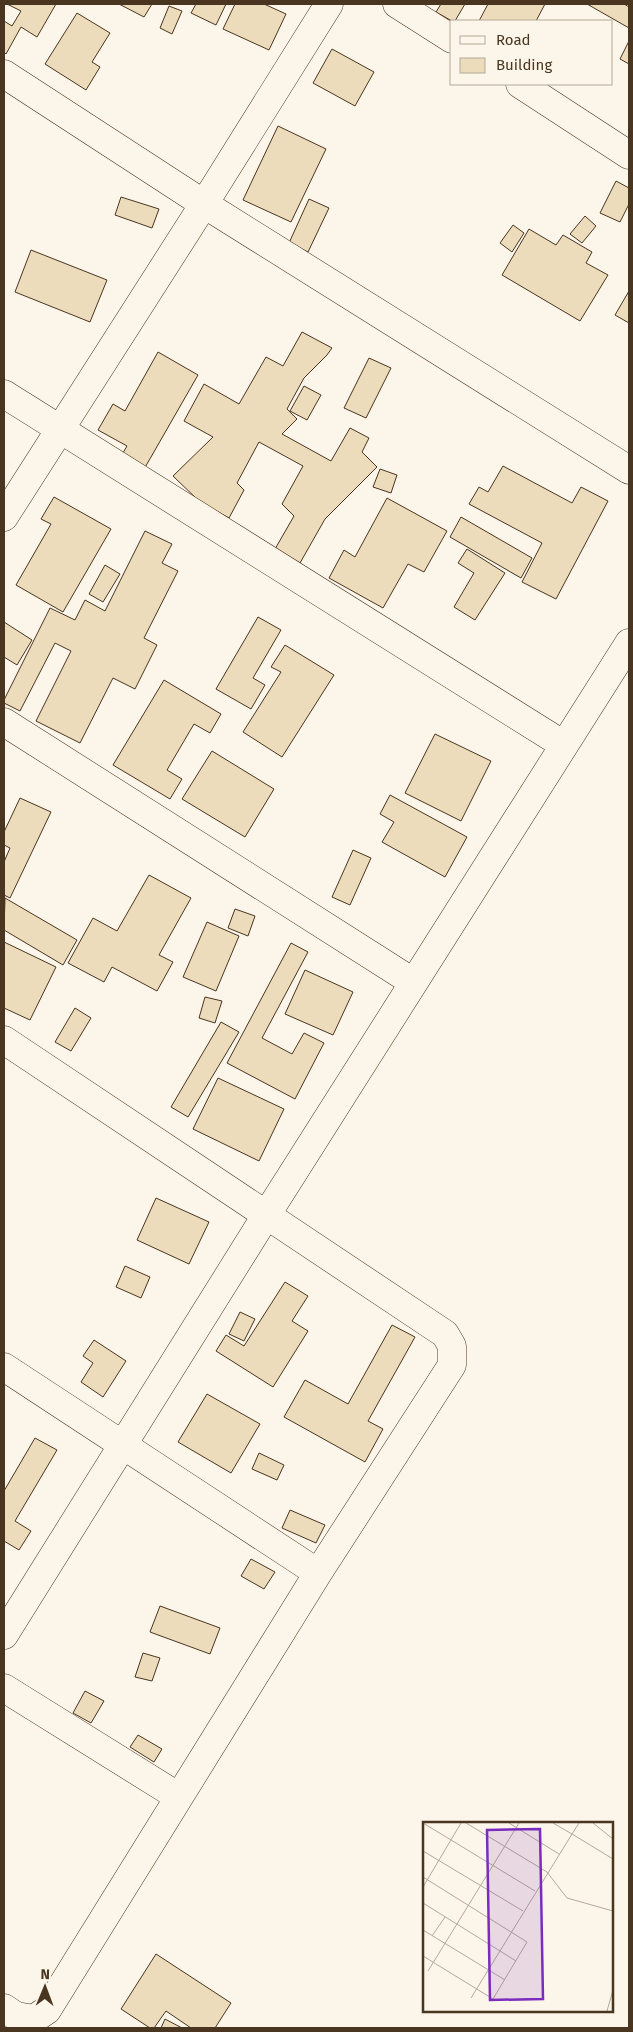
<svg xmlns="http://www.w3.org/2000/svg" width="633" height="2032" font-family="'Fira Sans',sans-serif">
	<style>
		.building { fill: #ecdcbc; stroke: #4a3520 }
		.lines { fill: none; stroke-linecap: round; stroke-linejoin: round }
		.street-casing { stroke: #4a3520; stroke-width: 29 }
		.street { stroke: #fbf6e9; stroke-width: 28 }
		.inset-road { fill: none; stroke: #b4a999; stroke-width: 1 }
		.view { fill: #7b2cbf; fill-opacity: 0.15; stroke: #7b2cbf; stroke-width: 2.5 }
		.inset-edge { fill: none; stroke: #4a3520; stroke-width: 2.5 }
	</style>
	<rect width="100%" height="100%" fill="#fbf6e9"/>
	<path class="building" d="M7,4H56L37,37L21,27L6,54L4,52V21L12,26L21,11Z
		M119,4H152L144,17Z
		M196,4H226L216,25L191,13Z
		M235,4H264L286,14L269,50L223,29Z
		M441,4H465L455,21H452L436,12Z
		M488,4H545L536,21H479Z
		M587,4H624L629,7V28Z
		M169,6L182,11L172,34L160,28Z
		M77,13L110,33L92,62L100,67L86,90L45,64Z
		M629,41V64L620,59Z
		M332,49L374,72L355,106L313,83Z
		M278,126L326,149L291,222L243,200Z
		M616,181L629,188V204L620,222L600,213Z
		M121,197L159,209L152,228L115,215Z
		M309,199L329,208L308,252L289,243Z
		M585,216L596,226L582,243L570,234Z
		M513,225L524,233L512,252L500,243Z
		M529,229L556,245L563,235L592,252L586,263L608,275L580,321L502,275Z
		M31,250L107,280L90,322L15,292Z
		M629,291V323L615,315Z
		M302,332L332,348L327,355L304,378L287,409L297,419L282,434L331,461L350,428L369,438L362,452L377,467L325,519L300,563L275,549L294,516L282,504L303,466L259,442L237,483L244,490L229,518L200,502L173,476L213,437L184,421L204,384L239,404L266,357L283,366Z
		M158,352L198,375L143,471L120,458L127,446L98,430L113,404L125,411Z
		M369,358L391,368L366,418L344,408Z
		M304,386L321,395L307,420L290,411Z
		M503,466L572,503L581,487L608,501L556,599L522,582L542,543L469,504L479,487L488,492Z
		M380,469L397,475L391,493L373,487Z
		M54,497L111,529L63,612L16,585L51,524L41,519Z
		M387,498L447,531L424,572L408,564L383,608L329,578L344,550L355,557Z
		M461,517L532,558L521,578L450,537Z
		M145,531L172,544L162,563L178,571L144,638L157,645L135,689L113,678L80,743L36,721L71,651L55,643L20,711L4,703V700L50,608L75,620L85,600L105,611Z
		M467,549L505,573L475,620L454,607L474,573L458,563Z
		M105,565L120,574L103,602L89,594Z
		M258,617L281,630L253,678L265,685L251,709L216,689Z
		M4,622L32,640L17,665L4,657Z
		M285,645L334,675L282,757L243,732L281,672L271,667Z
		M164,680L221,714L210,733L194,724L167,770L182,779L170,799L113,765Z
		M435,734L491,761L461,821L405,793Z
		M212,751L274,789L245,837L182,799Z
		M390,795L467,837L445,877L382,842L394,822L380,814Z
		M20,798L51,812L10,898L4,895V862L10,848L4,845V832Z
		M353,850L371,858L350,905L332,897Z
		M149,875L191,898L159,955L173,962L157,991L112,967L104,982L68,963L93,918L117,931Z
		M5,898L77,940L63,965L4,930Z
		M235,909L255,916L248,936L228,928Z
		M207,922L239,936L216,991L183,977Z
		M4,942L56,967L30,1020L4,1008Z
		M291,943L308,952L262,1038L292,1054L304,1033L324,1043L295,1099L227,1063Z
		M305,970L353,992L333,1035L285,1014Z
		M205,997L222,1001L215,1023L199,1018Z
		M75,1008L91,1018L71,1051L55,1042Z
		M221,1022L239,1032L188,1117L171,1107Z
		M218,1078L284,1109L259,1161L193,1129Z
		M156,1198L209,1222L189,1264L137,1240Z
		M125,1266L150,1277L141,1298L116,1287Z
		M285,1282L308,1296L292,1321L308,1331L273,1387L216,1351L226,1335L244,1346Z
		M240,1312L255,1319L244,1341L229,1334Z
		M392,1325L415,1337L368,1421L383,1429L365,1462L284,1417L305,1380L348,1404Z
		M94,1340L126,1361L103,1397L81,1382L93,1363L83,1356Z
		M207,1394L260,1424L231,1473L178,1442Z
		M35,1438L57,1450L15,1521L31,1531L19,1550L4,1541V1491Z
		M259,1453L284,1465L277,1480L252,1469Z
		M290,1510L325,1525L316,1543L282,1528Z
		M251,1559L275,1572L264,1589L241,1576Z
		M160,1606L220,1628L210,1654L150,1632Z
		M143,1653L160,1658L152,1681L135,1677Z
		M85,1691L104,1701L91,1723L73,1713Z
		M138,1735L162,1749L154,1762L130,1747Z
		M156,1954L231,2003L215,2028H191L166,2011L154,2028H150L121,2009Z
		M165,2019L182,2028H161Z"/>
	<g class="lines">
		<defs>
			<path id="street" d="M397,4L452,39
				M4,74L204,204L629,470
				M520,84L629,155
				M4,394L564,745
				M4,517L204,204L329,4
				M4,722L413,982
				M4,1040L445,1334L452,1346V1365L318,1573L47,2010L34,2019L16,2016L4,2008
				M4,1367L318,1573
				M4,1635L267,1214L629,643
				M4,1688L179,1797"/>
		</defs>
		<use href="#street" class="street-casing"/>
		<use href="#street" class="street"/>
	</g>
	<g transform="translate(423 1822)">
		<rect width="190" height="190" fill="#fbf6e9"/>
		<path class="inset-road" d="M0,1L112,69M43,1L124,50L144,76L190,89M86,1L136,32M156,1L149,12L190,37M170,1L190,17M0,29L100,89M0,55L104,120L70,177L0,134M0,65L38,1M0,81L93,139M0,108L82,158M9,114L22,95M5,149L96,1M48,176L149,12L130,1M184,189L190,168"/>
		<path class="view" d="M117,7L120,177L67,178L64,8Z"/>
		<rect width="190" height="190" class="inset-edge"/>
	</g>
	<rect width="633" height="2032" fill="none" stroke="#4a3520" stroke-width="10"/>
	<rect x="450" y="20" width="162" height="65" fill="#fbf6e9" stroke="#b4a999"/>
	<rect x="460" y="36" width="25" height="8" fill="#fbf6e9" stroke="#b4a999"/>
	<text x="496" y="45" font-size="15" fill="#4a3520">Road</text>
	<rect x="460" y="58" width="25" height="15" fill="#ecdcbc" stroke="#b4a999"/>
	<text x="496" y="70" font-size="15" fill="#4a3520">Building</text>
	<g transform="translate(45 1987) rotate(1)" stroke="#fbf6e9" stroke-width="4" paint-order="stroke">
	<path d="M0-4L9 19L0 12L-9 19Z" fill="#4a3520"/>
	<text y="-8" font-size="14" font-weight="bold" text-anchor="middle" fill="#4a3520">N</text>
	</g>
</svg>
